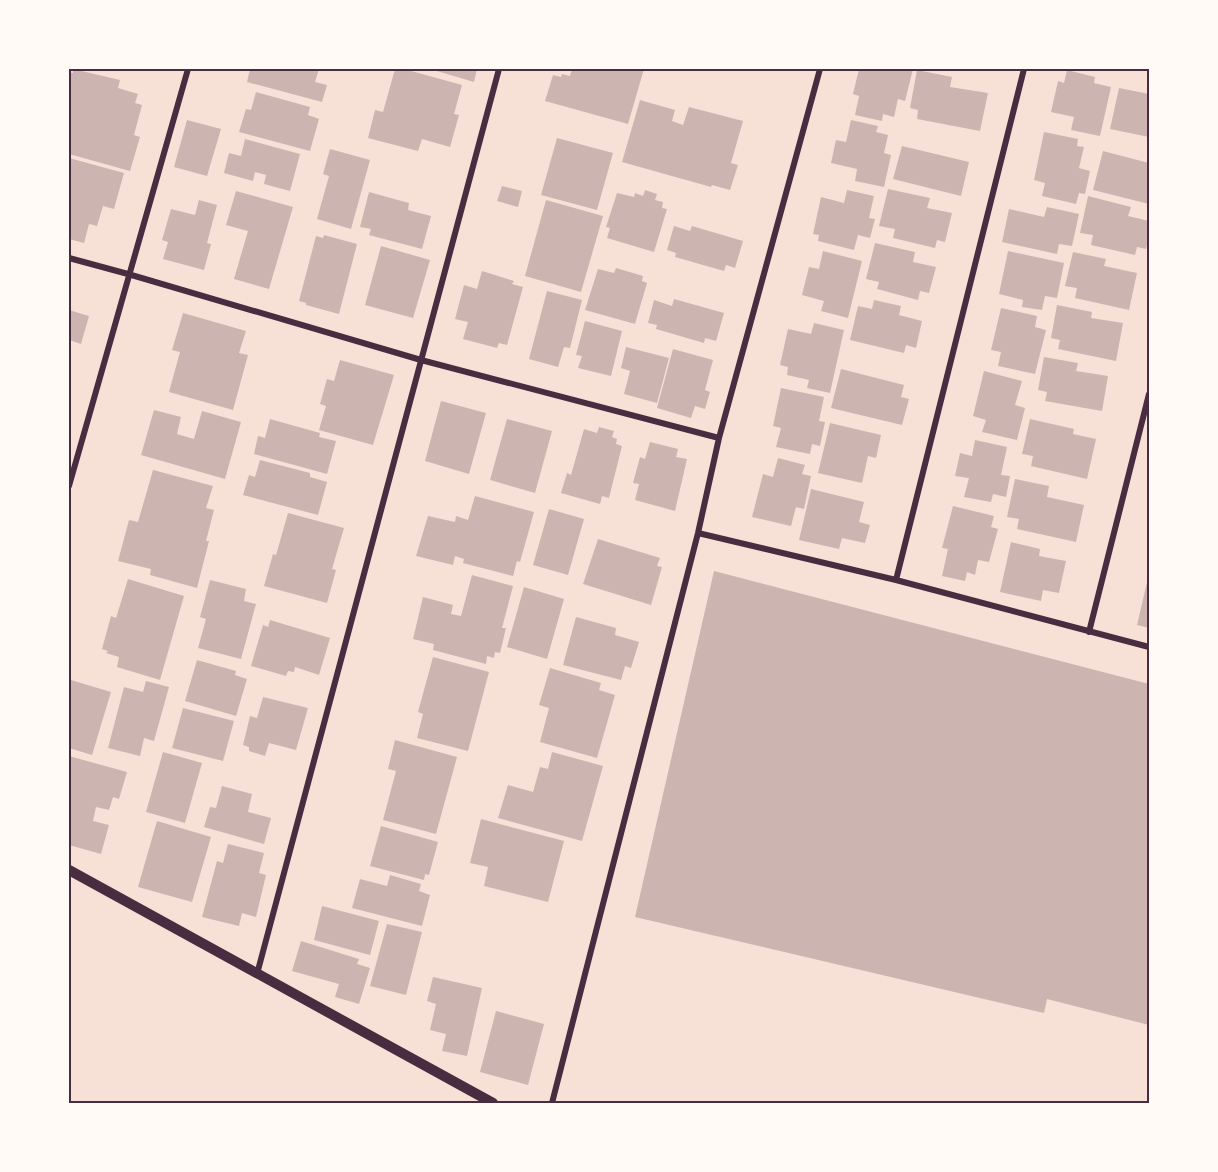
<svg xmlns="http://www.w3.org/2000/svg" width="1218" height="1172" font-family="Manrope,sans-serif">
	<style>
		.building { fill: #ccb4b1 }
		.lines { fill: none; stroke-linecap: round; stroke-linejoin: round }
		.minor { stroke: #4a2c40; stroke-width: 6 }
		.tertiary { stroke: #4a2c40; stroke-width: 10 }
		.neatline { fill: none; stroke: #4a2c40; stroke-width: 2 }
	</style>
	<rect width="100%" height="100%" fill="#f7e1d7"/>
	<path class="building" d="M73,69L120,80L118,88L138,94L135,103L142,105L134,135L140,137L130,171L69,154V72L73,73Z
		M250,69H319L315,82L327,85L322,102L247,82Z
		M395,69H404L462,85L454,114L459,115L450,147L422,139L418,151L368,138L375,110L383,112Z
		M430,69H477L474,82Z
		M572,69H644L628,124L545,101L553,75L561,77L562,74L570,76Z
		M859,69H872L881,71L882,69H913L905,101L898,99L894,117L883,114L882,121L855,115L859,96L853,94Z
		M917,70L952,77L950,87L988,93L980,131L917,119L918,110L910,108Z
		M1067,70L1095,77L1094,83L1111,87L1100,136L1071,130L1074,117L1051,112L1058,81L1064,83Z
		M1119,88L1149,94V137L1110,129Z
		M256,92L310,107L308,115L319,119L310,151L239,132L246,109L251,110Z
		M640,100L675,110L672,121L683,125L689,107L743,121L731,163L738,165L730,190L712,185L711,187L622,162Z
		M187,120L221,129L207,176L174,167Z
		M851,120L878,126L876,132L888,135L884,153L891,155L884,187L855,181L857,169L831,163L836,140L846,142Z
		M1044,132L1078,139L1077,146L1084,147L1079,168L1090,171L1085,194L1079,193L1076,204L1042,196L1045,183L1034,180Z
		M557,138L613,153L597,210L541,195Z
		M245,139L300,154L290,191L264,184L266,175L255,172L253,181L224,173L229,153L241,156Z
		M902,146L969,162L961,196L893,179Z
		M330,149L370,160L351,229L317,219L329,176L323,174Z
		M1103,151L1149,163V204L1093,190Z
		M69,158L124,173L114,209L103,206L97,226L89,224L84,243L69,239Z
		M502,186L522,191L518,207L497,201Z
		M888,189L930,198L927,208L952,213L945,242L937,240L935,248L893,238L895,229L879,226Z
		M645,190L657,194L655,200L663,202L662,208L667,209L654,252L607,238L610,228L606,227L617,193L634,197L635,193L643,196Z
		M847,190L874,196L869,218L875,219L870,238L858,235L854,250L818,241L819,235L813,234L821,197L844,203Z
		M236,191L293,207L269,289L234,279L248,231L226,225Z
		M369,192L409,203L408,210L431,216L422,249L369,235L371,229L360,227Z
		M1088,196L1131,207L1128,216L1149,221V237L1146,249L1137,247L1135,255L1091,245L1093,235L1080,233Z
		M199,200L217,205L207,243L211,244L204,270L163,259L168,242L162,240L171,209L195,215Z
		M546,200L603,216L581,292L525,276Z
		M1047,207L1079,214L1072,246L1059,244L1057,254L1002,242L1009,209L1044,217Z
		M674,226L690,231L692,226L743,241L735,268L726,265L724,271L675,257L676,253L667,250Z
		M324,235L357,244L339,314L306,305V303L299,301L316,236L323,238Z
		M875,243L915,252L913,262L936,267L929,293L920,291L918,300L877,289L879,282L866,279Z
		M381,246L430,260L413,318L365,305Z
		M823,251L862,261L848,318L821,311L824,301L802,295L809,267L819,269Z
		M1008,251L1064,263L1057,298L1045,296L1042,310L1022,307L1023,300L999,294Z
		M1073,252L1106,259L1104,266L1137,273L1129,310L1075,298L1077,288L1065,286Z
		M616,268L643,276L642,281L647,283L635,324L585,310L598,269L614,273Z
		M482,271L514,281L512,284L523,287L507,345L499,343L497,348L463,339L468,322L455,319L464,285L477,289Z
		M547,291L582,300L570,348L564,347L558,367L529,359Z
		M674,299L724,313L716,341L705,338L704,343L656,329L657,325L648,323L654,300L672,306Z
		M874,300L901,306L899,315L922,321L916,348L906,345L904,353L850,340L858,306L872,309Z
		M1057,305L1092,312L1091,318L1123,323L1116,361L1058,349L1060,340L1051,338Z
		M1001,308L1037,316L1035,327L1046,330L1035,374L998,366L1001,352L991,350Z
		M69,310L89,316L81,344L69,340Z
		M183,313L246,331L239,353L248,355L233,410L169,392L180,352L172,350Z
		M585,321L622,331L611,376L578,368L582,356L576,355Z
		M814,323L844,330L830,393L807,388L809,380L787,375L788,367L780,365L788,329L811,334Z
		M626,347L669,358L657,403L624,394L630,371L621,368Z
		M673,349L713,360L705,390L710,392L705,409L695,406L691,418L657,408Z
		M1044,357L1078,363L1076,371L1108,376L1102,411L1045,401L1047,392L1038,390Z
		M340,360L394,375L373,445L319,430L326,406L320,404L327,379L334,381Z
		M841,369L904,385L901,397L909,399L902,425L831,408Z
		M984,371L1022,381L1015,405L1025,408L1017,440L982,432L986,420L973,416Z
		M781,388L824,397L819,421L825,422L820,446L812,444L810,454L776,447L781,428L773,426Z
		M441,401L486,413L469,474L425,461Z
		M154,410L181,417L177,434L194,439L202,411L241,422L225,479L141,455Z
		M270,419L320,433L319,437L336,441L327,474L254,454L258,436L265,438Z
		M507,419L552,431L535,493L490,480Z
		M1030,419L1074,429L1073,434L1096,439L1087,479L1031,466L1033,456L1022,454Z
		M830,423L881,435L876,458L868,456L862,483L818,473Z
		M599,427L614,431L612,437L617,439L616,444L622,446L609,498L602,496L600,504L561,493L567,473L571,475L584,429L597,433Z
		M975,440L1007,447L1001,475L1010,476L1006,497L993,494L991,502L964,497L969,478L955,476L960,453L972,456Z
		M650,442L678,449L676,457L687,459L675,511L635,500L639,484L633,483L640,457L645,459Z
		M778,458L805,465L802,474L811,476L804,509L796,507L791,526L752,517L763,474L773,477Z
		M260,460L310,473V477L327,482L318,515L243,495L249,475L255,477Z
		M153,470L213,486L206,508L214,510L206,541H209L197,588L150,575L151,569L118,561L129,520L138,522Z
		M1015,479L1049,486L1047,497L1084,505L1076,542L1017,529L1019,519L1007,517Z
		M811,489L864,502L859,522L870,525L865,543L842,538L839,549L799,540Z
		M475,496L534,512L520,562L517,561L513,576L463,563L464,559L455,556L453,565L416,556L428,516L455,522L456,516L468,520Z
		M953,506L994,516L991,527L998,529L989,562L978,560L975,575L967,572L965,581L942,576L948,549L942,548Z
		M549,509L584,519L568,575L533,565Z
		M288,513L344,528L332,569L336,570L327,603L264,586L273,554L276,555Z
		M598,539L660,558L657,566L662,567L651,605L583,584Z
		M1011,542L1040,549L1039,556L1066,561L1059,593L1043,590L1041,601L1000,592Z
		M714,571L1149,684V1025L1047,999L1044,1013L635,917Z
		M472,575L513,586L502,628H506L500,653L495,652L494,658L487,656L486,664L433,650L434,644L413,639L423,597L453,605L451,614L461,616Z
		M1148,578H1149V628L1137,625Z
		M128,579L184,596L160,680L117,667L119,657L106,653L108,651L102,649L111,616L116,618Z
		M210,580L246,589L244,601L256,604L241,659L198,648L206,619L200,617Z
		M524,587L564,599L547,659L507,647Z
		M576,617L616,628L615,635L639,642L631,668L625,666L621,680L563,665Z
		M270,620L330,638L319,675L295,667L294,672L288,671L286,676L251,666L263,625L268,627Z
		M433,657L489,672L468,751L417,738L423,714L418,712Z
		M197,660L236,671L235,675L247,679L236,716L185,701Z
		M550,668L601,683L599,690L615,695L597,758L540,742L549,708L539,705Z
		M71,680L111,692L92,755L69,748V688Z
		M146,681L169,687L154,741L144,738L140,756L108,748L124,687L143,692Z
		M263,697L308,708L296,750L269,743L265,756L249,751V747L243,745L250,716L257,718Z
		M183,708L234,721L223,761L172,748Z
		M395,740L457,757L436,834L383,820L396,771L388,769Z
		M163,752L202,763L185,823L146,812Z
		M552,752L603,766L582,841L498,818L508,785L533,792L540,767L548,769Z
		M69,756L127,772L119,799L113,797L109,810L96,807L93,821L109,825L101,854L69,845Z
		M222,786L252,794L248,812L271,818L264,844L204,827L210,807L216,808Z
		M481,819L564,841L548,902L484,886L488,867L470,863Z
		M157,821L211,837L192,902L138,887Z
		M381,826L438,842L429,875L425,874L424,880L370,866Z
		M228,844L264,853L259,873L266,875L256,917L242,913L239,926L202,917L217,861L223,863Z
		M390,875L421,884L419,891L430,895L422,926L352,908L360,879L387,886Z
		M322,906L379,921L370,955L314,940Z
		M387,924L422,932L406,995L370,986Z
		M301,941L359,959L357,964L370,968L359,1004L335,997L339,984L292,971Z
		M433,977L482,988L467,1056L442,1051L446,1034L430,1030L436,1004L427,1001Z
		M496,1011L544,1024L528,1085L480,1072Z"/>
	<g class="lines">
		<path class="minor" d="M69,258L128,274L421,360L719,438
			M69,486L188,69
			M698,533L896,580L1149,647
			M896,580L1024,69
			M1089,632L1149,394
			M257,974L499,69
			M552,1103L698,533L719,438L820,69"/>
		<path class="tertiary" d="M69,870L493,1103"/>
	</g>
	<rect width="1218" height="1172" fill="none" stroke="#fffaf5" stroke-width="141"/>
	<rect x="70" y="70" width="1078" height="1032" class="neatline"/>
</svg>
